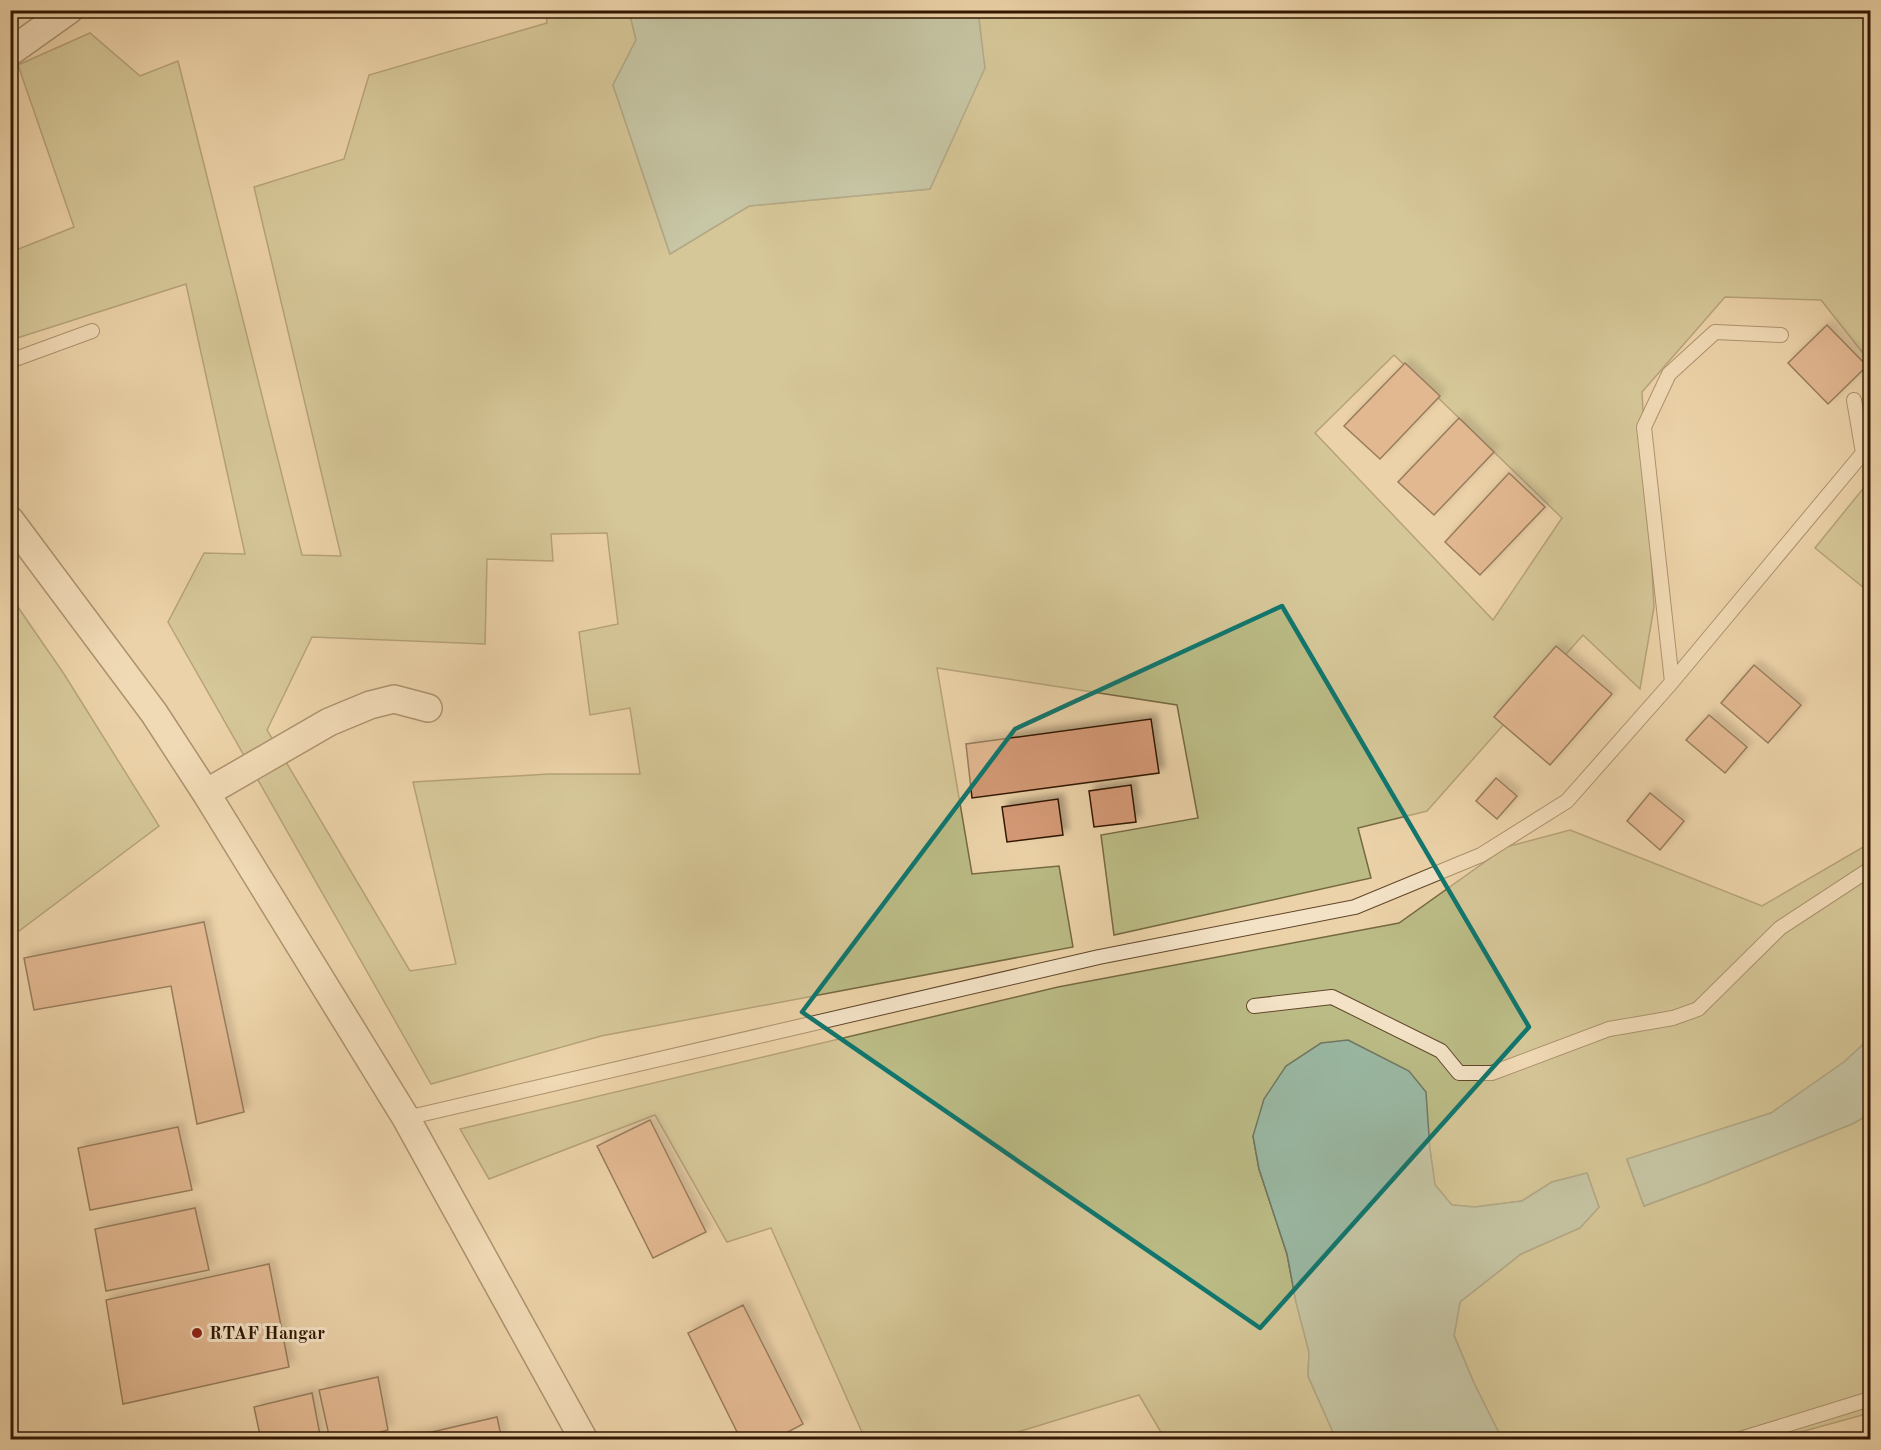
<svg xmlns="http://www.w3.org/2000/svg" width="1881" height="1450" font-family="'Old Standard TT',serif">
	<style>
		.green { fill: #bbbb85; stroke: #766942; stroke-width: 1.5; fill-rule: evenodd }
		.water { fill: #9ab8a3; stroke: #707862; stroke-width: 1.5 }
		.building { fill: #d49976; stroke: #311700; stroke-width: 1.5; filter: url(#shadow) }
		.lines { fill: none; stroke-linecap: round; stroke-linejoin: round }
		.lane-casing { stroke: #60462a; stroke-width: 16 }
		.street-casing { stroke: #60462a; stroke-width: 30 }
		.lane { stroke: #f3e2c6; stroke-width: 14 }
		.street { stroke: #f3e2c6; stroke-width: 27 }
		.marked { fill: none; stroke: #0f766e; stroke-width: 4.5; stroke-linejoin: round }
		.poi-dot { fill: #8f2418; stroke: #f3e2c6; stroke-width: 2 }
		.labels { text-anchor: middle; stroke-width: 6; stroke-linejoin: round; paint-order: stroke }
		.poi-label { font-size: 18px; font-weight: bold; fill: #311700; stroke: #f3e2c6; text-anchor: start }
	</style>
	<defs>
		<filter id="shadow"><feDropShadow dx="5.5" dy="-5.5" stdDeviation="3" flood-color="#0004"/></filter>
	</defs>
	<rect width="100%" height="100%" fill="#ecd2a8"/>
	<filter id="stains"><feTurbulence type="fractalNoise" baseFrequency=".00333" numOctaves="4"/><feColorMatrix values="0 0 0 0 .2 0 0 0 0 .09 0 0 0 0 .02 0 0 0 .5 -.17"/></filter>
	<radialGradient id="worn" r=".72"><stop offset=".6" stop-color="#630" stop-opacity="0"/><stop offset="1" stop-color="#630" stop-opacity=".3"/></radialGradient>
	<path class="green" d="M546,11H629L636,40L613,85L670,254L749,206L930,189L984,68L978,11H1870V362L1821,300L1725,297L1642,392L1654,607L1640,689L1583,635L1427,811L1358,828L1371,878L1114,935L1101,835L1198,818L1177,705L937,668L972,874L1059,866L1073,947L601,1036L431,1084L168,622L204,553L245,554L186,284L11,340V252L74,227L18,65L90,33L140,76L178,61L302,555L341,556L254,187L344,159L369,75L547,23ZM1394,355L1562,518L1493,620L1315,433ZM607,533L618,624L579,632L590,715L630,708L640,774H549L413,782L456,964L410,971L267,730L312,637L485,644L487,559L553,561L551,534Z
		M1870,480V593L1815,548Z
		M11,597L64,674L159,826L11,937Z
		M1570,830L1762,906L1870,843V1038L1844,1062L1771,1113L1627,1160L1644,1206L1706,1183L1852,1124L1870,1114V1413L1775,1439H1502L1474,1383L1454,1335L1460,1302L1521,1254L1580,1228L1599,1207L1587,1174L1552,1182L1522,1201L1475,1207L1452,1205L1435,1185L1430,1150L1253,1136L1259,1169L1287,1254L1296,1302L1309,1352L1308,1376L1336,1439H1165L1139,1395L995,1439H865L771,1228L727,1242L655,1115L489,1179L460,1129L1058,987L1399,923L1506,847Z"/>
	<path class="water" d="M629,11H978L985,68L930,189L749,206L670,254L613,85L636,40Z
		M1870,1038V1114L1852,1124L1706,1183L1644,1206L1627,1159L1771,1113L1844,1062Z
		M1348,1040L1409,1071L1426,1092L1430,1150L1435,1185L1452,1205L1475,1207L1522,1201L1552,1182L1587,1173L1599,1207L1580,1228L1521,1254L1460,1302L1454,1336L1474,1383L1502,1439H1336L1308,1376L1309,1352L1296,1302L1287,1254L1259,1169L1253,1136L1264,1099L1286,1066L1321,1043Z"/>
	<path class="building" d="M1827,325L1867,366L1828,404L1788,363Z
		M1405,363L1440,396L1380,459L1344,426Z
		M1459,418L1494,452L1434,515L1398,482Z
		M1509,473L1545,507L1480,575L1445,542Z
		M1556,646L1612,694L1550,765L1494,717Z
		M1754,665L1801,705L1768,743L1721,703Z
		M1709,715L1747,747L1725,773L1686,740Z
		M1151,719L1159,773L972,798L966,744Z
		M1496,778L1517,796L1497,819L1476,801Z
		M1131,785L1136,822L1094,827L1089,791Z
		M1650,793L1684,821L1660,850L1627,821Z
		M1058,799L1063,835L1007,842L1002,807Z
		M204,922L244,1112L197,1124L171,986L34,1010L24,958Z
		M650,1120L706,1232L653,1258L597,1146Z
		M178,1127L192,1190L90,1210L78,1148Z
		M195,1208L209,1270L106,1291L95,1229Z
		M269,1264L289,1367L123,1404L106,1300Z
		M743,1305L803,1424L773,1440H741L688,1333Z
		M378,1377L388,1430L350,1440H330L319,1390Z
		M312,1393L321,1440H261L254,1407Z
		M497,1417L502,1440H397Z"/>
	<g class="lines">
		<defs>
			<path id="lane" d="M10,361L92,331
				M1672,682L1644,427L1669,374L1715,332L1781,335
				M1254,1006L1332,997L1441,1051L1459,1073H1492L1609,1029L1673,1018L1698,1009L1780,928L1870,869
				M406,1118L1099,957L1355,907L1481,855L1567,801L1672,682L1863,453L1854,400
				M1737,1440L1870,1399"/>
			<path id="street" d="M10,52L69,10
				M10,520L154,713L206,793L406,1118L584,1440
				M206,793L329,722L370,705L394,699L428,708"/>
		</defs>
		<use href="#lane" class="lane-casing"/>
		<use href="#street" class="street-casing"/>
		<use href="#lane" class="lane"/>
		<use href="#street" class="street"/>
	</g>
	<path d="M0 0H1881V1450H0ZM1282,606L1529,1027L1260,1328L802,1012L1015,729Z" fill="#ecd2a8" fill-opacity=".55" fill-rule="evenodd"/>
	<path class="marked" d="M1282,606L1529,1027L1260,1328L802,1012L1015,729Z"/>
	<circle class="poi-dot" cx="197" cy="1333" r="6"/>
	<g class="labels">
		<g class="poi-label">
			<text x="209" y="1339">RTAF Hangar</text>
		</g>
	</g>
	<rect width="1881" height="1450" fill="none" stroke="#ecd2a8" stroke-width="36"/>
	<rect x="12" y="12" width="1857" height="1426" fill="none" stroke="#311700" stroke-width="3"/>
	<rect x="18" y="18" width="1845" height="1414" fill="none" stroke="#311700" stroke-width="1.5"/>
	<rect width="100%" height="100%" filter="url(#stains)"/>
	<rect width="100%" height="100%" fill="url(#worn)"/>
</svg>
